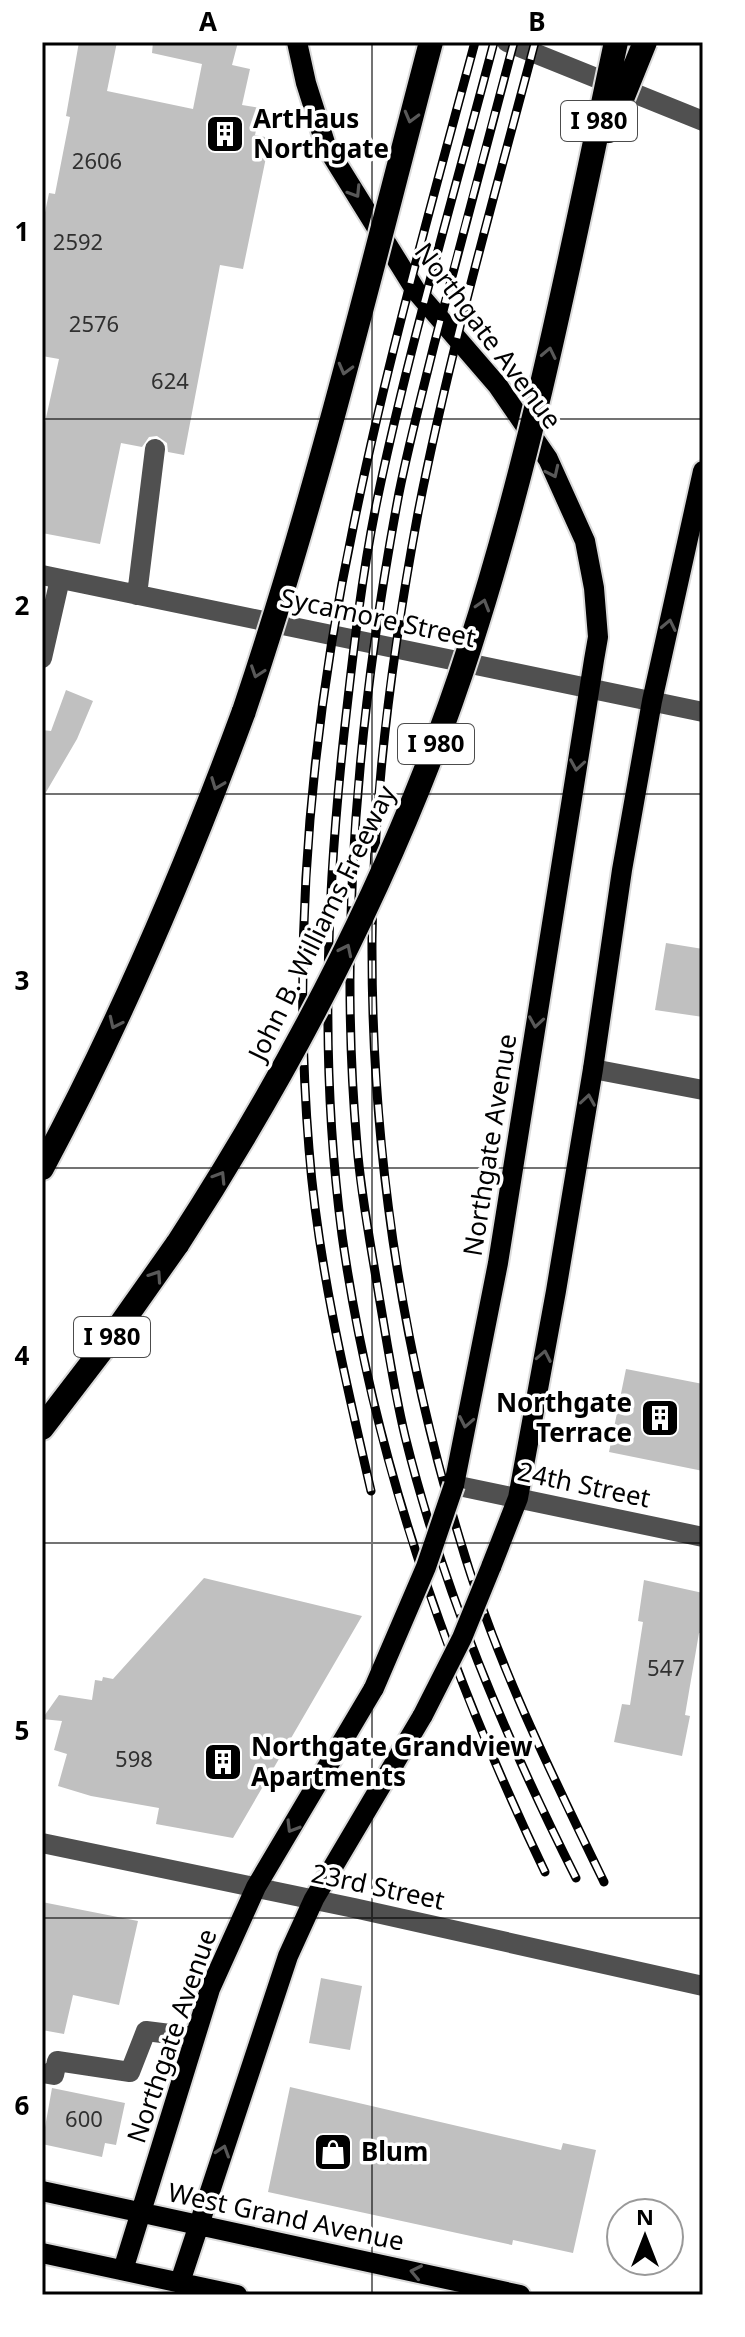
<svg xmlns="http://www.w3.org/2000/svg" width="745" height="2337" font-family="'Noto Sans',sans-serif">
	<style>
		.building { fill: #c0c0c0 }
		.lines { fill: none; stroke-linecap: round; stroke-linejoin: round }
		.major-casing { stroke: #dbdbdb; stroke-width: 24 }
		.highway-casing { stroke: #dbdbdb; stroke-width: 28 }
		.minor { stroke: #505050; stroke-width: 20 }
		.major { stroke: #000; stroke-width: 20 }
		.highway { stroke: #000; stroke-width: 24 }
		.rail-casing { stroke: #000; stroke-width: 9 }
		.rail { stroke: #fff; stroke-width: 6; stroke-dasharray: 18; stroke-linecap: butt }
		.major-bridge-casing { stroke: #dbdbdb; stroke-width: 24; stroke-linecap: butt }
		.highway-bridge-casing { stroke: #dbdbdb; stroke-width: 28; stroke-linecap: butt }
		.major-bridge { stroke: #000; stroke-width: 20 }
		.highway-bridge { stroke: #000; stroke-width: 24 }
		.oneway { stroke: #595959 }
		.grid { fill: none; stroke: #000; stroke-width: 2; stroke-opacity: 0.55 }
		.labels { text-anchor: middle; stroke-width: 7; stroke-linejoin: round; paint-order: stroke }
		.number-label { font-size: 22px; fill: #303030 }
		.shield { fill: #fff; stroke: #4c4c4c; stroke-width: 2 }
		.shield-label { font-size: 24px; font-weight: bold; fill: #000 }
		.poi-label { font-size: 26px; font-weight: bold; fill: #000; stroke: #fff; text-anchor: start }
		.street-label { font-size: 26px; fill: #000; stroke: #fff }
		.neatline { fill: none; stroke: #000; stroke-width: 3 }
		.grid-label { font-size: 26px; text-anchor: middle; font-weight: bold; fill: #000 }
	</style>
	<rect width="100%" height="100%" fill="#fff"/>
	<path class="building" d="M79,42H117L107,91L193,109L202,64L152,53L153,42H238L232,65L250,69L242,105L261,108L255,135L270,138L243,269L220,265L184,455L168,452L167,443L157,436L149,437L142,447L121,443L100,544L42,533V436L59,359L42,356V227L49,193L55,194L70,117L66,116Z
		M66,690L93,701L77,739L42,799V730L51,731Z
		M666,943L703,949V1017L655,1010Z
		M626,1369L703,1384V1471L609,1452Z
		M204,1578L362,1616L233,1838L156,1824L159,1808L91,1796L58,1786L67,1754L54,1750L62,1721L42,1719L59,1695L92,1700L95,1680L102,1681L103,1677L113,1679Z
		M644,1580L703,1593V1634L699,1633L685,1715L690,1716L682,1756L614,1742L622,1704L630,1705L643,1622L638,1621Z
		M42,1902L138,1921L119,2005L73,1995L64,2034L42,2030Z
		M321,1978L362,1986L350,2050L309,2043Z
		M290,2087L561,2150L563,2143L596,2150L573,2253L513,2240L512,2245L268,2192Z
		M52,2088L125,2103L116,2145L105,2143L102,2157L42,2144Z"/>
	<g class="lines">
		<defs>
			<path id="major" d="M297,42L306,83L326,146L416,291L498,386L548,459L585,541L594,588L598,637L594,660L498,1263L454,1485
				M491,1567L518,1498L556,1291L593,1069L622,870L652,701L703,471
				M42,2191L520,2295
				M42,2253L237,2295
				M123,2270L210,1989L256,1887L374,1688
				M180,2282L288,1956L314,1899L423,1715"/>
			<path id="highway" d="M42,1168C121,1021 186,868 244,711
				M42,1428L111,1338L178,1243"/>
		</defs>
		<use href="#major" class="major-casing"/>
		<use href="#highway" class="highway-casing"/>
		<path class="minor" d="M507,42L703,121
			M42,575L703,712
			M137,595L155,449
			M42,658L60,579
			M593,1069L703,1090
			M454,1485L703,1537
			M42,1843L354,1908L703,1986
			M42,2073L54,2075L57,2061L130,2072L146,2031L194,2037"/>
		<use href="#major" class="major"/>
		<use href="#highway" class="highway"/>
		<defs>
			<path id="rail" d="M494,42C455,191 411,340 379,491C362,571 353,653 344,734C326,901 320,1068 342,1235C373,1458 448,1670 545,1872
				M514,42C487,143 460,244 434,345C422,394 409,443 399,493C359,706 338,929 357,1145C361,1196 371,1246 379,1296C387,1342 394,1390 405,1436C443,1590 505,1737 576,1878
				M535,42C494,198 449,354 418,513C392,653 373,797 372,939C371,1142 401,1346 460,1540C495,1659 550,1771 604,1882
				M371,1491C345,1378 318,1265 309,1149C292,941 311,727 354,523C387,361 432,202 475,42"/>
		</defs>
		<use href="#rail" class="rail-casing"/>
		<use href="#rail" class="rail"/>
		<defs>
			<path id="major-bridge" d="M374,1688L426,1567L454,1485
				M423,1715L462,1638L491,1567"/>
			<path id="highway-bridge" d="M609,131L645,42
				M244,711C318,492 372,266 431,42
				M178,1243C299,1056 402,858 470,646C534,448 573,244 616,42"/>
		</defs>
		<use href="#major-bridge" class="major-bridge-casing"/>
		<use href="#highway-bridge" class="highway-bridge-casing"/>
		<use href="#major-bridge" class="major-bridge"/>
		<use href="#highway-bridge" class="highway-bridge"/>
	</g>
	<defs><path id="oneway-chevron" d="M-2-3.5L2.5 0L-2 3.5" fill="none" stroke-width="1.6" stroke-linecap="round" stroke-linejoin="round" transform="scale(2)"/></defs>
	<g class="oneway">
		<use href="#oneway-chevron" transform="translate(411 117) rotate(105)"/>
		<use href="#oneway-chevron" transform="translate(355 192) rotate(58)"/>
		<use href="#oneway-chevron" transform="translate(549 353) rotate(-78)"/>
		<use href="#oneway-chevron" transform="translate(345 369) rotate(105)"/>
		<use href="#oneway-chevron" transform="translate(553 472) rotate(65)"/>
		<use href="#oneway-chevron" transform="translate(483 605) rotate(-73)"/>
		<use href="#oneway-chevron" transform="translate(669 625) rotate(-78)"/>
		<use href="#oneway-chevron" transform="translate(257 672) rotate(109)"/>
		<use href="#oneway-chevron" transform="translate(577 765) rotate(99)"/>
		<use href="#oneway-chevron" transform="translate(217 784) rotate(111)"/>
		<use href="#oneway-chevron" transform="translate(346 950) rotate(-64)"/>
		<use href="#oneway-chevron" transform="translate(536 1022) rotate(99)"/>
		<use href="#oneway-chevron" transform="translate(115 1023) rotate(115)"/>
		<use href="#oneway-chevron" transform="translate(588 1100) rotate(-81)"/>
		<use href="#oneway-chevron" transform="translate(220 1177) rotate(-58)"/>
		<use href="#oneway-chevron" transform="translate(156 1276) rotate(-56)"/>
		<use href="#oneway-chevron" transform="translate(544 1356) rotate(-79)"/>
		<use href="#oneway-chevron" transform="translate(466 1422) rotate(101)"/>
		<use href="#oneway-chevron" transform="translate(292 1827) rotate(121)"/>
		<use href="#oneway-chevron" transform="translate(223 2151) rotate(-72)"/>
		<use href="#oneway-chevron" transform="translate(416 2272) rotate(-168)"/>
	</g>
	<path class="grid" d="M372,42V2295M42,419H703M42,794H703M42,1168H703M42,1543H703M42,1918H703"/>
	<defs>
		<symbol id="building-square" viewBox="-11 -11 22 22"><rect x="-9" y="-9" width="18" height="18" rx="4" fill="#000" stroke="#fff"/><path d="M-4-6H4V6H1V3H-1V6H-4ZM-2.5-4.3h1.7v1.8h-1.7ZM.8-4.3h1.7v1.8H.8ZM-2.5-1h1.7V.8h-1.7ZM.8-1h1.7V.8H.8Z" fill="#fff"/></symbol>
		<symbol id="shop-square" viewBox="-11 -11 22 22"><rect x="-9" y="-9" width="18" height="18" rx="4" fill="#000" stroke="#fff"/><path d="M-5-2.5h2.3a2.7 3.5 0 0 1 5.4 0H5L5.5 6h-11ZM-1.5-2.5h3a1.5 2.3 0 0 0-3 0Z" fill="#fff"/></symbol>
	</defs>
	<g fill-rule="evenodd">
		<use href="#building-square" x="203" y="112" width="44" height="44"/>
		<use href="#building-square" x="638" y="1396" width="44" height="44"/>
		<use href="#building-square" x="201" y="1740" width="44" height="44"/>
		<use href="#shop-square" x="311" y="2130" width="44" height="44"/>
	</g>
	<g class="labels">
		<g class="number-label">
			<text x="97" y="169">2606</text>
			<text x="78" y="250">2592</text>
			<text x="94" y="332">2576</text>
			<text x="170" y="389">624</text>
			<text x="666" y="1676">547</text>
			<text x="134" y="1767">598</text>
			<text x="84" y="2127">600</text>
		</g>
		<g class="shield">
			<rect x="561" y="101" width="76" height="40" rx="6"/>
			<rect x="398" y="724" width="76" height="40" rx="6"/>
			<rect x="74" y="1317" width="76" height="40" rx="6"/>
		</g>
		<g class="shield-label">
			<text x="599" y="129">I 980</text>
			<text x="436" y="752">I 980</text>
			<text x="112" y="1345">I 980</text>
		</g>
		<g class="poi-label">
			<text x="253" y="128">ArtHaus<tspan x="253" dy="30">Northgate</tspan></text>
			<text x="632" y="1412" text-anchor="end">Northgate<tspan x="632" dy="30">Terrace</tspan></text>
			<text x="251" y="1756">Northgate Grandview<tspan x="251" dy="30">Apartments</tspan></text>
			<text x="361" y="2161">Blum</text>
		</g>
		<g class="street-label">
			<text transform="translate(488 336) rotate(53)" y="9">Northgate Avenue</text>
			<text transform="translate(378 618) rotate(12)" y="9">Sycamore Street</text>
			<text transform="translate(322 923) rotate(-64)" y="9">John B. Williams Freeway</text>
			<text transform="translate(490 1145) rotate(-81)" y="9">Northgate Avenue</text>
			<text transform="translate(584 1485) rotate(12)" y="9">24th Street</text>
			<text transform="translate(378 1887) rotate(12)" y="9">23rd Street</text>
			<text transform="translate(172 2036) rotate(-71)" y="9">Northgate Avenue</text>
			<text transform="translate(286 2217) rotate(12)" y="9">West Grand Avenue</text>
		</g>
	</g>
	<rect width="745" height="2337" fill="none" stroke="#ffffff" stroke-width="88"/>
	<g transform="translate(645 2237)"><circle r="38" fill="#ffffff" stroke="#999999" stroke-width="2"/>
	<path d="M0-6L14 30L0 20L-14 30Z" fill="#000000"/>
	<text y="-12" font-size="22" font-weight="bold" text-anchor="middle" fill="#000000">N</text>
	</g>
	<rect x="44" y="44" width="657" height="2249" class="neatline"/>
	<g class="grid-label">
		<text x="208" y="31">A</text>
		<text x="537" y="31">B</text>
		<text x="22" y="241">1</text>
		<text x="22" y="615">2</text>
		<text x="22" y="990">3</text>
		<text x="22" y="1365">4</text>
		<text x="22" y="1740">5</text>
		<text x="22" y="2115">6</text>
	</g>
</svg>
